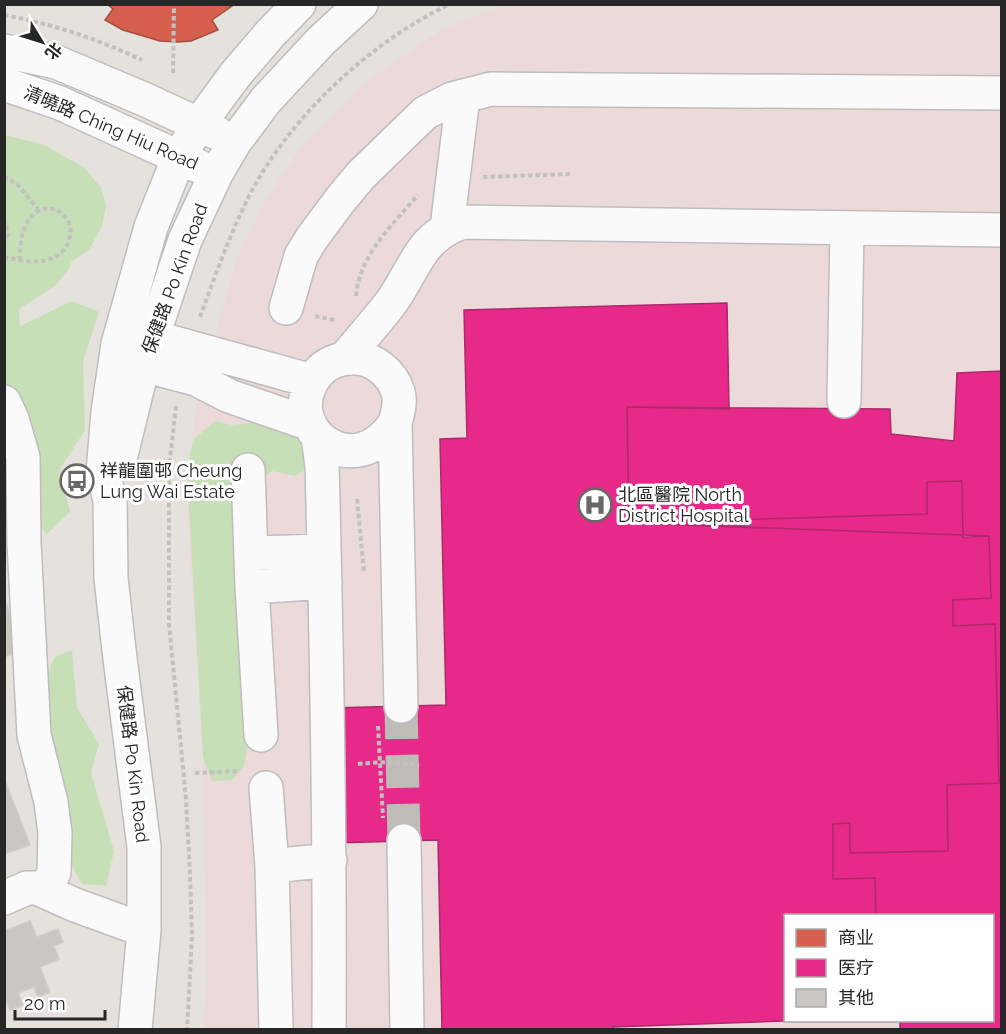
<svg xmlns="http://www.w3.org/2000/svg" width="1006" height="1034" font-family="Raleway,'Noto Sans SC',sans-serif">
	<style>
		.medical { fill: #ebdad9; fill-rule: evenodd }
		.green { fill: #c6dfb6 }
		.shops { fill: #d6604d; stroke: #a24f42; stroke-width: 1.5 }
		.health { fill: #e7298a; stroke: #ad286c; stroke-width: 1.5 }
		.building { fill: #cac7c3; stroke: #d0cdc9; stroke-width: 1.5 }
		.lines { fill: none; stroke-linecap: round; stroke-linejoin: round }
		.minor-tunnel { stroke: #bfbcb8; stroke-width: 33; stroke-dasharray: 33 16; stroke-linecap: butt }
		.minor-casing { stroke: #bfbdbd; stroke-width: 36 }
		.path { stroke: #c2c1c0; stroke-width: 4; stroke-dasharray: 4.5 3; stroke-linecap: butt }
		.minor { stroke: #fbfafa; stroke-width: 33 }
		.labels { text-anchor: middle; stroke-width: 6; stroke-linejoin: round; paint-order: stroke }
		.street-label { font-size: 18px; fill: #272727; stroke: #fff }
		.poi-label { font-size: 18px; fill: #272727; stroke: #fff; text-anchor: start }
	</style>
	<rect width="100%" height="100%" fill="#e5e1dc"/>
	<path class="medical" d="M516,4L1001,5V1029L203,1030L207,983L203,757L189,539L187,471L193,440L196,408L235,264L262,207L299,150L366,82L441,30L492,9ZM786,916H992V1020H786Z"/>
	<path class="green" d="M5,135L42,144L85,168L101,188L106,205L102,226L89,250L72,261L68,270L56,285L19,309L20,326L72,301L99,312L83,361L85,430L60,469L70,512L47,534L35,523L24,543L5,526V466L22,431L5,384L4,259L7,253H4Z
		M215,421L232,425L257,422L301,431L308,467L296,476L272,471L262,480L248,743L244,766L232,780L212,781L203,757L187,471L193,440Z
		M72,650L77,708L99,744L91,773L114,851L106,886L82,884L67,857L51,776L43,683L55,657Z"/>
	<path class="shops" d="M107,4H235L212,20L218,30L191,41L178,42L160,41L123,30L105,20L113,9Z"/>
	<path class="health" d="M727,303L729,409L627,407L629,523L927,514V482L962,481L963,537L989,536L991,598L953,600V626L995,624L999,783L947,785L948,851L850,853V823L833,824V879L875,878L876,916H786V1020H811L613,1027V1030H442L438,840L334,843L330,708L446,705L440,439L467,438L464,310Z
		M1002,371V1030H900V1020H992V916H876L875,878L833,879V824L850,823V853L948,851L947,785L999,783L995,624L953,626V600L991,598L989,536L629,523L627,407L890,409L891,434L954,441L957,373Z"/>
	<path class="building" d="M4,598L23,650L4,657Z
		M4,778L30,845L4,854Z
		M30,921L37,937L58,929L63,942L54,946L59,959L40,967L50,992L38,997L34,987L18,993L23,1005L10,1010L4,997V931Z"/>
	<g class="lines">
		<path class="minor-tunnel" d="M401,706L404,841"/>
		<defs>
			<path id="minor" d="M4,51L56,62L146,100L217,133
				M4,84L60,103L198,166
				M447,228L463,96
				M286,308L301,256L312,238L341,199L361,175L425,113L452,99L491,89L1002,93
				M131,338L135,336L153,337L312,381
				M125,352L143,365L196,379L229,396L310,424
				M345,358C360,340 376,322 390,304C416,269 418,237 463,222L1002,230
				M844,401L847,228
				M4,402L12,419L23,457L24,543L34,735L51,802L55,833L54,872L46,891
				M395,423C354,487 276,427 317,374C326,363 340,358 353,358C373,357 392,373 398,392C401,402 398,413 395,423L401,706
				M318,437L322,466C327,654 330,842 329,1030
				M119,463L143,365L185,240L216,174L234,143L266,100L321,41L361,4
				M248,470L252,587L261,735
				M251,553L324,551
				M252,587L325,582
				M266,788L272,866L276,1030
				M404,841L407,1030
				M272,866L330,860
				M4,898L27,888H37L75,905L144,930
				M135,1030L144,930V847L119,650L111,578L110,500L103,473L108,412L118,344L151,227L179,157L199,124L235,75L270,34L299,4"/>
		</defs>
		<use href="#minor" class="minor-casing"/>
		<path class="path" d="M4,15C53,24 97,39 142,60
			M173,73L174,4
			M4,176L19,186L38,209
			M483,177L571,174
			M4,219L8,234L4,243
			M4,257C24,261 52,268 65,248C91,210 18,177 20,261
			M356,296C359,256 393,224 418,195
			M315,316L334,320
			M200,317C215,276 230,234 250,194C291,116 370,42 450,4
			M4,340V346
			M176,406L169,468V624L186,799L190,873L192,937L187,1030
			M357,499L364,572
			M378,726L383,818
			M358,764C379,762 398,761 419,766
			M195,773L240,771"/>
		<use href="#minor" class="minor"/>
	</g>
	<defs>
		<symbol id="bus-ring" viewBox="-11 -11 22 22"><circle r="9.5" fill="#fff" stroke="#6a6866" stroke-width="1.5"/><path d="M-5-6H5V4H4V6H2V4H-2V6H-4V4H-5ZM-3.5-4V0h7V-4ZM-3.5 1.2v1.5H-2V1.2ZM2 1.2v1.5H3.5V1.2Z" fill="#6a6866"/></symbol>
		<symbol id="hospital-ring" viewBox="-11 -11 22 22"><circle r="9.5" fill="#fff" stroke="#6a6866" stroke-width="1.5"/><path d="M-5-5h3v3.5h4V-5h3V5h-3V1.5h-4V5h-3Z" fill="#6a6866"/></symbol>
	</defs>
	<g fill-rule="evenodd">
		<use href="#bus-ring" x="58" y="462" width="38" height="38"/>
		<use href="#hospital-ring" x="576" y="486" width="38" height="38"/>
	</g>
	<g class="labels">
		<g class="street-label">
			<text transform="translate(111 128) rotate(23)" y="6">清曉路 Ching Hiu Road</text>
			<text transform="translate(175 279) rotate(-70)" y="6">保健路 Po Kin Road</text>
			<text transform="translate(133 764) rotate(83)" y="6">保健路 Po Kin Road</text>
		</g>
		<g class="poi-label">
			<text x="100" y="477">祥龍圍邨 Cheung<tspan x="100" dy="21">Lung Wai Estate</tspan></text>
			<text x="618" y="501">北區醫院 North<tspan x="618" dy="21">District Hospital</tspan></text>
		</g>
	</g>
	<rect width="1006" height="1034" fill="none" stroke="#272727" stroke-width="12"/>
	<rect x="784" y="914" width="210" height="108" fill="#ffffff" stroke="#a9a9a9" stroke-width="1.5"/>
	<rect x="796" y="929" width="30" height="18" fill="#d6604d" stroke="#a9a9a9" stroke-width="1.5"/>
	<text x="838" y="944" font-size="18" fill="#272727">商业</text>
	<rect x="796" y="959" width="30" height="18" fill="#e7298a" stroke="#a9a9a9" stroke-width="1.5"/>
	<text x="838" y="974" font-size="18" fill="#272727">医疗</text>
	<rect x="796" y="989" width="30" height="18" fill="#cac7c3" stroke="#a9a9a9" stroke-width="1.5"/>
	<text x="838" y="1004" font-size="18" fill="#272727">其他</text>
	<g transform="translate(42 42) rotate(128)" stroke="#ffffff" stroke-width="4.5" paint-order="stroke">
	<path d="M0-4.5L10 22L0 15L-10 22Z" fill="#272727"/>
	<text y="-9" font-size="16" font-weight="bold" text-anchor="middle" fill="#272727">北</text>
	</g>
	<path d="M15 1010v9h90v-9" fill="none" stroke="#272727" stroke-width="3"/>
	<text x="24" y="1010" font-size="18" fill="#272727" stroke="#ffffff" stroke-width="4.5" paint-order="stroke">20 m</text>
</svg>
